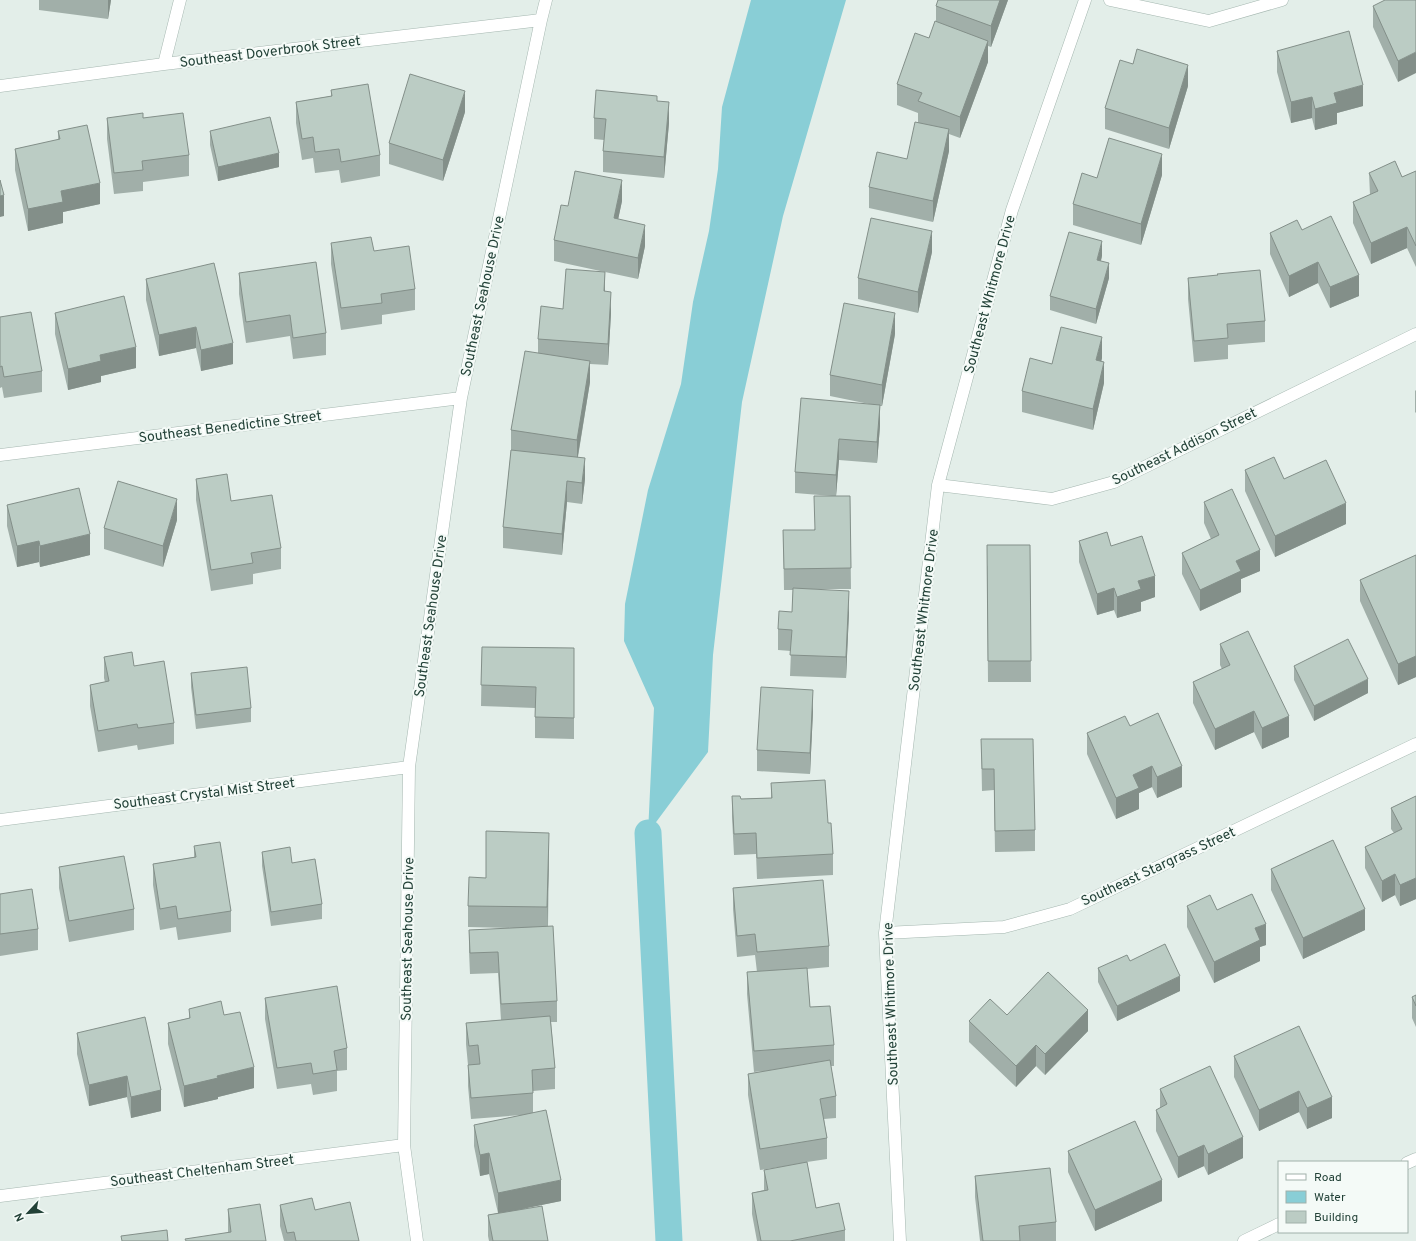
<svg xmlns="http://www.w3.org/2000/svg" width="1416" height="1241" font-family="Overpass,sans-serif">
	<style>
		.water { fill: #89ced6 }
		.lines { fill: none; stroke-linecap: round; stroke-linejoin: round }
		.canal { stroke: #89ced6; stroke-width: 27 }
		.minor-casing { stroke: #a5b7b0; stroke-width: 13 }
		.minor { stroke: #fff; stroke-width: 12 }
		.wall { fill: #a1afa9 }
		.shaded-wall { fill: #838f89 }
		.building { fill: #bbccc4; stroke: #838f89 }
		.labels { text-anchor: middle; stroke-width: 4; stroke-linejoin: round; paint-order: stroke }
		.street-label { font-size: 14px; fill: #224137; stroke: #f4faf7 }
	</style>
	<rect width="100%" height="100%" fill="#e3eee9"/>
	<path class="water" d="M751,0H846L783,216L742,402L713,655L708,752L648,833L654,708L624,641L625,604L648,490L681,384L693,302L709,231L718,169L722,107Z"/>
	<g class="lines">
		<path class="canal" d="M648,833L669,1241"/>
		<defs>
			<path id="minor" d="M1110,0L1209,21L1282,0
				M164,64L180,0
				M0,86L164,64L541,20
				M0,455L461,398
				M938,485L1052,499L1114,482L1416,334
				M0,820L409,767
				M885,933L1004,927L1070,909L1416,744
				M1407,1163L1416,1159
				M0,1196L404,1145
				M417,1241L404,1145L409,767L461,398L541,20L546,0
				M900,1241L885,933L938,485L1012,210L1085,0
				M1244,1241L1279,1224"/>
		</defs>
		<use href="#minor" class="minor-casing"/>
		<use href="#minor" class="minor"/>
	</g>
	<path class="wall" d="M39,0H111L108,19L39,10Z
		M1008,0L991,47L988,46V62L960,138L949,134V151L933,222L869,208V187L907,159L918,122V113L897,105V84L929,38L936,22V6Z
		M1416,0L1398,82L1373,27V6Z
		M1277,51L1363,106L1337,113V124L1315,130L1312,118L1291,123L1277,72Z
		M1188,86L1169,149L1105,129V108Z
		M331,90L380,155V176L341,183L339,170L315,173L313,158L302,160L296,123V102L331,96Z
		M657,101L669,123L664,178L603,172V151L604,140L594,139V118Z
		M465,112L443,181L389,164V143Z
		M107,118H143L189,155V176L143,182V191L114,194L107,139Z
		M58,131L100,204L63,212V223L28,231L15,170V149L58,140Z
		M210,131L279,167L218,181L210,145Z
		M1416,171V267L1407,248L1371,264L1353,223V202L1370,195L1369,173L1402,177Z
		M1162,175L1141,245L1073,225V204L1097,178Z
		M622,201L618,219L645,246L638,279L605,272V291L611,313L608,365L590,364V382L578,457L585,479L582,504L567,502L562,555L503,548V527L511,450V430L538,353V339L563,309L605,272L554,261V240L568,206Z
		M1302,230L1359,296L1330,308L1318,283L1289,297L1270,254V233Z
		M331,243L374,251L415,289V310L382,315V324L341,330L331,264Z
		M932,252L918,313L858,299V278Z
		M1102,256L1101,261L1109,278L1096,324L1050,310V296Z
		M239,273L326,333V355L293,359L290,336L246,343L239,294Z
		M1188,278L1265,321V342L1228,345V359L1194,362L1188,299Z
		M146,279L233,364L201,371L196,348L159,356L146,300Z
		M55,313L136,368L101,376V382L68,390L55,334Z
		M0,317L42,371V392L4,398L2,387L0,388Z
		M895,334L882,406H880V426L877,463L839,460L836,496H850L851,589H811L849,612L846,678L790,676L791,651L778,650V629L792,612L793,590H784L783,530H814L832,496L795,493V472L874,405L830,396V375Z
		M1102,358L1101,362L1104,383L1093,430L1022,412V391L1052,364Z
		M1416,390V413L1415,412V391Z
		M1245,470L1284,479L1346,524L1275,557L1245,491Z
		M196,479L231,501L281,548V569L253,574V584L211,591L196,500Z
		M1204,502L1260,571L1241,579V592L1200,611L1182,574V553L1211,539L1204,523Z
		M7,505L90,555L40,567L39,562L17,567L7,526Z
		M177,520L163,567L104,549V528Z
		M1079,541L1111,546L1155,597L1141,602V611L1117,618L1114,610L1097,615L1079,562Z
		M1030,545L1031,682H988L987,566Z
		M1416,555V677L1398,685L1360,601V580Z
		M1220,644L1289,737L1262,749L1254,732L1215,750L1193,703V682L1222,669L1220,665Z
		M482,647L574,648V739L535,738V708L481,706Z
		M104,657L134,666L174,723V744L138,750L137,745L98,752L90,706V685L105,682L104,678Z
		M1294,666L1368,693L1314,721L1294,680Z
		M191,673L251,708V722L196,729L191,687Z
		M813,711L810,774L757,771V750Z
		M1130,726L1182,787L1157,798L1152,787L1139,793V809L1116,819L1087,754V733Z
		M981,739L1035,830V851L995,852L994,790L982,791Z
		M771,783L828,823L833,854V875L757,879L756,854L734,855L732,817V796L741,799L771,798Z
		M1416,796V899L1400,906L1395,895L1382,902L1365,868V847L1394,833L1391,829V808Z
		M194,846L231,911V932L178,940L176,927L160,930L153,885V864L194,857Z
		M262,852L322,904V919L271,926L262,866Z
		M549,854L548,926L557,1001V1022H551L555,1068V1089L533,1091V1113L561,1201L525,1208L548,1241H489L488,1236V1215L498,1213L489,1174L480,1176L474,1146V1125L522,1115L471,1119L468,1086V1065L466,1044V1023L501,1020L498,973L470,974L469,951V930L515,928L468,927V906L486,878Z
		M59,867L134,909V930L69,942L59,888Z
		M1271,869L1365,930L1303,959L1271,890Z
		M733,888L829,946V967L807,969L810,1007L834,1045V1066H831L836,1096V1118L824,1119L827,1138V1159L807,1162L816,1208L845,1230V1241H757L752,1214V1193L764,1190V1170L787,1166L760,1170L748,1095V1074L763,1071L754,1072L747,994V972H757L755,955L737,957L733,909Z
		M0,894L38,929V950L0,956Z
		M1187,906L1217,910L1266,945L1260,947V961L1214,983L1187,927Z
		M1130,961L1180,991L1117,1021L1098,982V968Z
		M1416,995V1027L1412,1018V997Z
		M265,998L347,1048V1070L337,1071V1091L313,1095L311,1084L277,1089L265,1019Z
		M189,1009L224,1015L254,1088L218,1097V1099L184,1107L168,1044V1023L189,1018Z
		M1007,1015L1088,1031L1045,1075L1036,1066L1016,1087L969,1042V1021Z
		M77,1033L161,1090V1111L131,1118L127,1097L89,1106L77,1054Z
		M1234,1056L1332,1097V1118L1307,1129L1299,1112L1259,1131L1234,1077Z
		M1160,1089L1243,1158L1208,1175L1204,1166L1178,1178L1156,1131V1110L1160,1108Z
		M1068,1151L1162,1201L1095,1231L1068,1172Z
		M975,1176L1056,1222V1241H980L975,1197Z
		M280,1205L315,1210L359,1241H284L280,1226Z
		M228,1209L266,1241L228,1233Z"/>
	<path class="shaded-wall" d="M108,0H111L108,19Z
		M1000,0H1008L991,47V26Z
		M988,41V62L960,138V117Z
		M1416,52V73L1398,82V61Z
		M1188,65V86L1169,149V128Z
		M1363,85V106L1337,113V124L1315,130V109L1334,93Z
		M465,91V112L443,181V160Z
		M1312,97V118L1291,123V102Z
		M669,102V123L664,178V157Z
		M949,129V151L933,222V201Z
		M279,153V167L218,181V167Z
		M1162,154V175L1141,245V224Z
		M622,180V201L614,239V218Z
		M100,183V204L63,212V223L28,231V209L61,191Z
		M4,195V216L0,217V196Z
		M645,225V246L638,279V258Z
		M1407,227V248L1371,264V243Z
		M932,231V252L918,313V292Z
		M1102,241V256L1097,274V260Z
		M1318,262V283L1289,297V276Z
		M1109,263V278L1096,324V309Z
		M605,272V293L604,291Z
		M1359,275V296L1330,308V287Z
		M611,292V313L608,365V344Z
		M895,313V334L882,406V385Z
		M196,327V348L159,356V335Z
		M1102,337V358L1096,381V360Z
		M233,343V364L201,371V350Z
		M136,347V368L101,376V382L68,390V369L100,355Z
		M590,361V382L577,461V440Z
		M1104,362V383L1093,430V409Z
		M880,405V426L877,463V442Z
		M839,439V460L836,496V475Z
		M585,458V479L582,504V483Z
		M567,481V502L562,555V534Z
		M177,499V520L163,567V546Z
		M1346,503V524L1275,557V536Z
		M90,534V555L40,567V546Z
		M39,541V562L17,567V546Z
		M1260,550V571L1241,579V592L1200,611V590L1236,561Z
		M1155,576V597L1141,602V611L1117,618V597L1138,581Z
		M1114,588V610L1097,615V594Z
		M849,591V612L846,678V657Z
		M1416,656V677L1398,685V664Z
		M1368,679V693L1314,721V706Z
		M813,690V711L810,774V753Z
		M1254,711V732L1215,750V729Z
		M1289,716V737L1262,749V728Z
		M1152,766V787L1139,793V809L1116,819V798L1133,775Z
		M1182,766V787L1157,798V777Z
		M549,833V854L547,928V907Z
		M1395,874V895L1382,902V881Z
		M1416,878V899L1400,906V885Z
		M1365,909V930L1303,959V938Z
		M1266,924V945L1260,947V961L1214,983V962L1255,928Z
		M1180,976V991L1117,1021V1006Z
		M1088,1010V1031L1045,1075V1054Z
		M1036,1045V1066L1016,1087V1066Z
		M254,1067V1088L218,1097V1099L184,1107V1086L217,1076Z
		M127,1076V1097L89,1106V1085Z
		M161,1090V1111L131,1118V1097Z
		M1299,1091V1112L1259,1131V1110Z
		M1332,1097V1118L1307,1129V1108Z
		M1243,1137V1158L1208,1175V1154Z
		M1204,1145V1166L1178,1178V1157Z
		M489,1153V1174L480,1176V1155Z
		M561,1180V1201L498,1214V1193Z
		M1162,1180V1201L1095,1231V1210Z"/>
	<path class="building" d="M938,0H1000L991,26L936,6Z
		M1385,0H1416V52L1398,61L1373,6Z
		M935,21L988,41L960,117L918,101L922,93L897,84L915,33L929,38Z
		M1349,31L1363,85L1334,93L1337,103L1315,109L1312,97L1291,102L1277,51Z
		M1137,49L1188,65L1169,128L1105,108L1120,60L1133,64Z
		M410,74L465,91L443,160L389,143Z
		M368,84L380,155L341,162L339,149L315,152L313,137L302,139L296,102L332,96L331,90Z
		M596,90L657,96V101L669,102L664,157L603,151L606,119L594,118Z
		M143,113V118L183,113L189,155L142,161L143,170L114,173L107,118Z
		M270,117L279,153L218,167L210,131Z
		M915,122L949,129L933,201L869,187L877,152L907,159Z
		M87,125L100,183L61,191L63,202L28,209L15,149L60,139L58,131Z
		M1109,138L1162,154L1141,224L1073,204L1082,173L1097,178Z
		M1395,161L1402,177L1416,171V246L1407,227L1371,243L1353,202L1378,191L1369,173Z
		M575,171L622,180L614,218L645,225L638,258L554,240L561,205L568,206Z
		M0,180L4,195L0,196Z
		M1331,216L1359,275L1330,287L1318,262L1289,276L1270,233L1297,220L1302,230Z
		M871,218L932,231L918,292L858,278Z
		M1069,232L1102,241L1097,260L1109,263L1096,309L1050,296Z
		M371,237L374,251L409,246L415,289L381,294L382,303L341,308L331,243Z
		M316,262L326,333L293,338L290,315L246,322L239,273Z
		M214,263L233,343L201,350L196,327L159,335L146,279Z
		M566,269L605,272L604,291L611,292L608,344L538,339L541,306L563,309Z
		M1260,270L1265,321L1227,324L1228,338L1194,341L1188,278L1218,275L1217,274Z
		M124,296L136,347L100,355L101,361L68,369L55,313Z
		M844,303L895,313L882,385L830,375Z
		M31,312L42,371L4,377L2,366L0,367V317Z
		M1061,327L1102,337L1096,360L1104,362L1093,409L1022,391L1030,358L1052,364Z
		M525,351L590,361L577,440L511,430Z
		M801,398L880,405L877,442L839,439L836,475L795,472Z
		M511,450L585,458L582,483L567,481L562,534L503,527Z
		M1274,457L1284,479L1326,460L1346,503L1275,536L1245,470Z
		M227,474L231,501L272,495L281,548L251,553L253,563L211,570L196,479Z
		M118,481L177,499L163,546L104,528Z
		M79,488L90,534L40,546L39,541L17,546L7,505Z
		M1232,489L1260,550L1236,561L1241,571L1200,590L1182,553L1219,535L1204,502Z
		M814,496H850L851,568L784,569L783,530H815Z
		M1107,532L1111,546L1142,536L1155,576L1138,581L1141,589L1117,597L1114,588L1097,594L1079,541Z
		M987,545H1030L1031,661H988Z
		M1416,555V656L1398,664L1360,580Z
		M793,588L849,591L846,657L790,655L792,630L778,629L779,611L792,612Z
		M1248,631L1289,716L1262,728L1254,711L1215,729L1193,682L1230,665L1220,644Z
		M1348,639L1368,679L1314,706L1294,666Z
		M482,647L574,648V718L535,717L536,687L481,685Z
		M132,652L134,666L164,661L174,723L138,728L137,724L98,731L90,685L109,681L104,657Z
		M247,667L251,708L196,715L191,673Z
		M761,687L813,690L810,753L757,750Z
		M1158,713L1182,766L1157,777L1152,766L1133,775L1139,788L1116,798L1087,733L1125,716L1130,726Z
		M981,739H1033L1035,830L995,831L994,769H982Z
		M825,780L828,823H831L833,854L757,858L756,833L734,834L732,796H740L741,799L772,798L771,783Z
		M1416,796V878L1400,885L1395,874L1382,881L1365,847L1402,829L1391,808Z
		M486,831L549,833L547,907L468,906L469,877L486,878Z
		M1333,840L1365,909L1303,938L1271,869Z
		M220,842L231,911L178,919L176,906L160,909L153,864L196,857L194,846Z
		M290,847L292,863L315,859L322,904L271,912L262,852Z
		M124,856L134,909L69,921L59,867Z
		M823,880L829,946L757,952L755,934L737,936L733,888Z
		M32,889L38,929L0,934V894Z
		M1252,894L1266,924L1255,928L1260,940L1214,962L1187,906L1210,895L1217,910Z
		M553,926L557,1001L501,1004L498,952L470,953L469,930Z
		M1165,944L1180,976L1117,1006L1098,968L1127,955L1130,961Z
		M807,968L810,1007L830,1006L834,1045L754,1051L747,972Z
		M1048,972L1088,1010L1045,1054L1036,1045L1016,1066L969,1021L990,999L1007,1015Z
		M337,986L347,1048L334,1051L337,1070L313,1074L311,1063L277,1068L265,998Z
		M1416,995V1006L1412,997Z
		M221,1001L224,1015L240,1012L254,1067L217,1076L218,1078L184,1086L168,1023L190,1018L189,1009Z
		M550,1016L555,1068L532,1070L533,1093L471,1098L468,1065L480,1064L478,1045L469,1046L466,1023Z
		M145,1017L161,1090L131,1097L127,1076L89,1085L77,1033Z
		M1299,1026L1332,1097L1307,1108L1299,1091L1259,1110L1234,1056Z
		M830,1060L836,1096L820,1099L827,1138L760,1149L748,1074Z
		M1210,1066L1243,1137L1208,1154L1204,1145L1178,1157L1156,1110L1167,1104L1160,1089Z
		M546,1110L561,1180L498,1193L489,1153L480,1155L474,1125Z
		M1135,1121L1162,1180L1095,1210L1068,1151Z
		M807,1162L816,1208L839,1203L845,1230L790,1241H761L752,1193L768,1190L764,1170Z
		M1050,1168L1056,1222L1019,1226L1020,1241H983L975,1176Z
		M312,1198L315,1210L350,1202L359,1241H296L294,1232L287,1233L280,1205Z
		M260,1204L266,1241H186L185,1239L231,1232L228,1209Z
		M542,1206L548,1241H493L488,1215Z
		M167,1230L168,1241H122L121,1236Z"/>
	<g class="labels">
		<g class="street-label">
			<text transform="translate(270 51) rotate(-7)" y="5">Southeast Doverbrook Street</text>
			<text transform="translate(989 294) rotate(-75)" y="5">Southeast Whitmore Drive</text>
			<text transform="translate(482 296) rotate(-78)" y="5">Southeast Seahouse Drive</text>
			<text transform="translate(230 426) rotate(-7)" y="5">Southeast Benedictine Street</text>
			<text transform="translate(1184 446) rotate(-26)" y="5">Southeast Addison Street</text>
			<text transform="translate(923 610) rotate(-83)" y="5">Southeast Whitmore Drive</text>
			<text transform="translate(430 616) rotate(-82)" y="5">Southeast Seahouse Drive</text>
			<text transform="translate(204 793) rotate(-7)" y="5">Southeast Crystal Mist Street</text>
			<text transform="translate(1158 866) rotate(-25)" y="5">Southeast Stargrass Street</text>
			<text transform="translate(407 939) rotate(-89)" y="5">Southeast Seahouse Drive</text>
			<text transform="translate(890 1004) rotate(-92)" y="5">Southeast Whitmore Drive</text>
			<text transform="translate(202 1170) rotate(-7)" y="5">Southeast Cheltenham Street</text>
		</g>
	</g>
	<rect x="1278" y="1161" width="130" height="72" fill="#f4faf7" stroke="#a0b0aa"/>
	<rect x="1286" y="1174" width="20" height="6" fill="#ffffff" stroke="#a0b0aa"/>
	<text x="1314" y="1181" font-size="12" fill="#224137">Road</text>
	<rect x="1286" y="1191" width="20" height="12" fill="#89ced6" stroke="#a0b0aa"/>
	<text x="1314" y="1201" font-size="12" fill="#224137">Water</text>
	<rect x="1286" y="1211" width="20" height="12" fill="#bbccc4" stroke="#a0b0aa"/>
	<text x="1314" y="1221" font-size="12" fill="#224137">Building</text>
	<g transform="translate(28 1213) rotate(244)" stroke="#f4faf7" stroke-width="3" paint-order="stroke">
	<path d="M0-3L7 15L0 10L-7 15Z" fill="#224137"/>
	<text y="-6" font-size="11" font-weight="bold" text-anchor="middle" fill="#224137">N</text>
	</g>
</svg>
